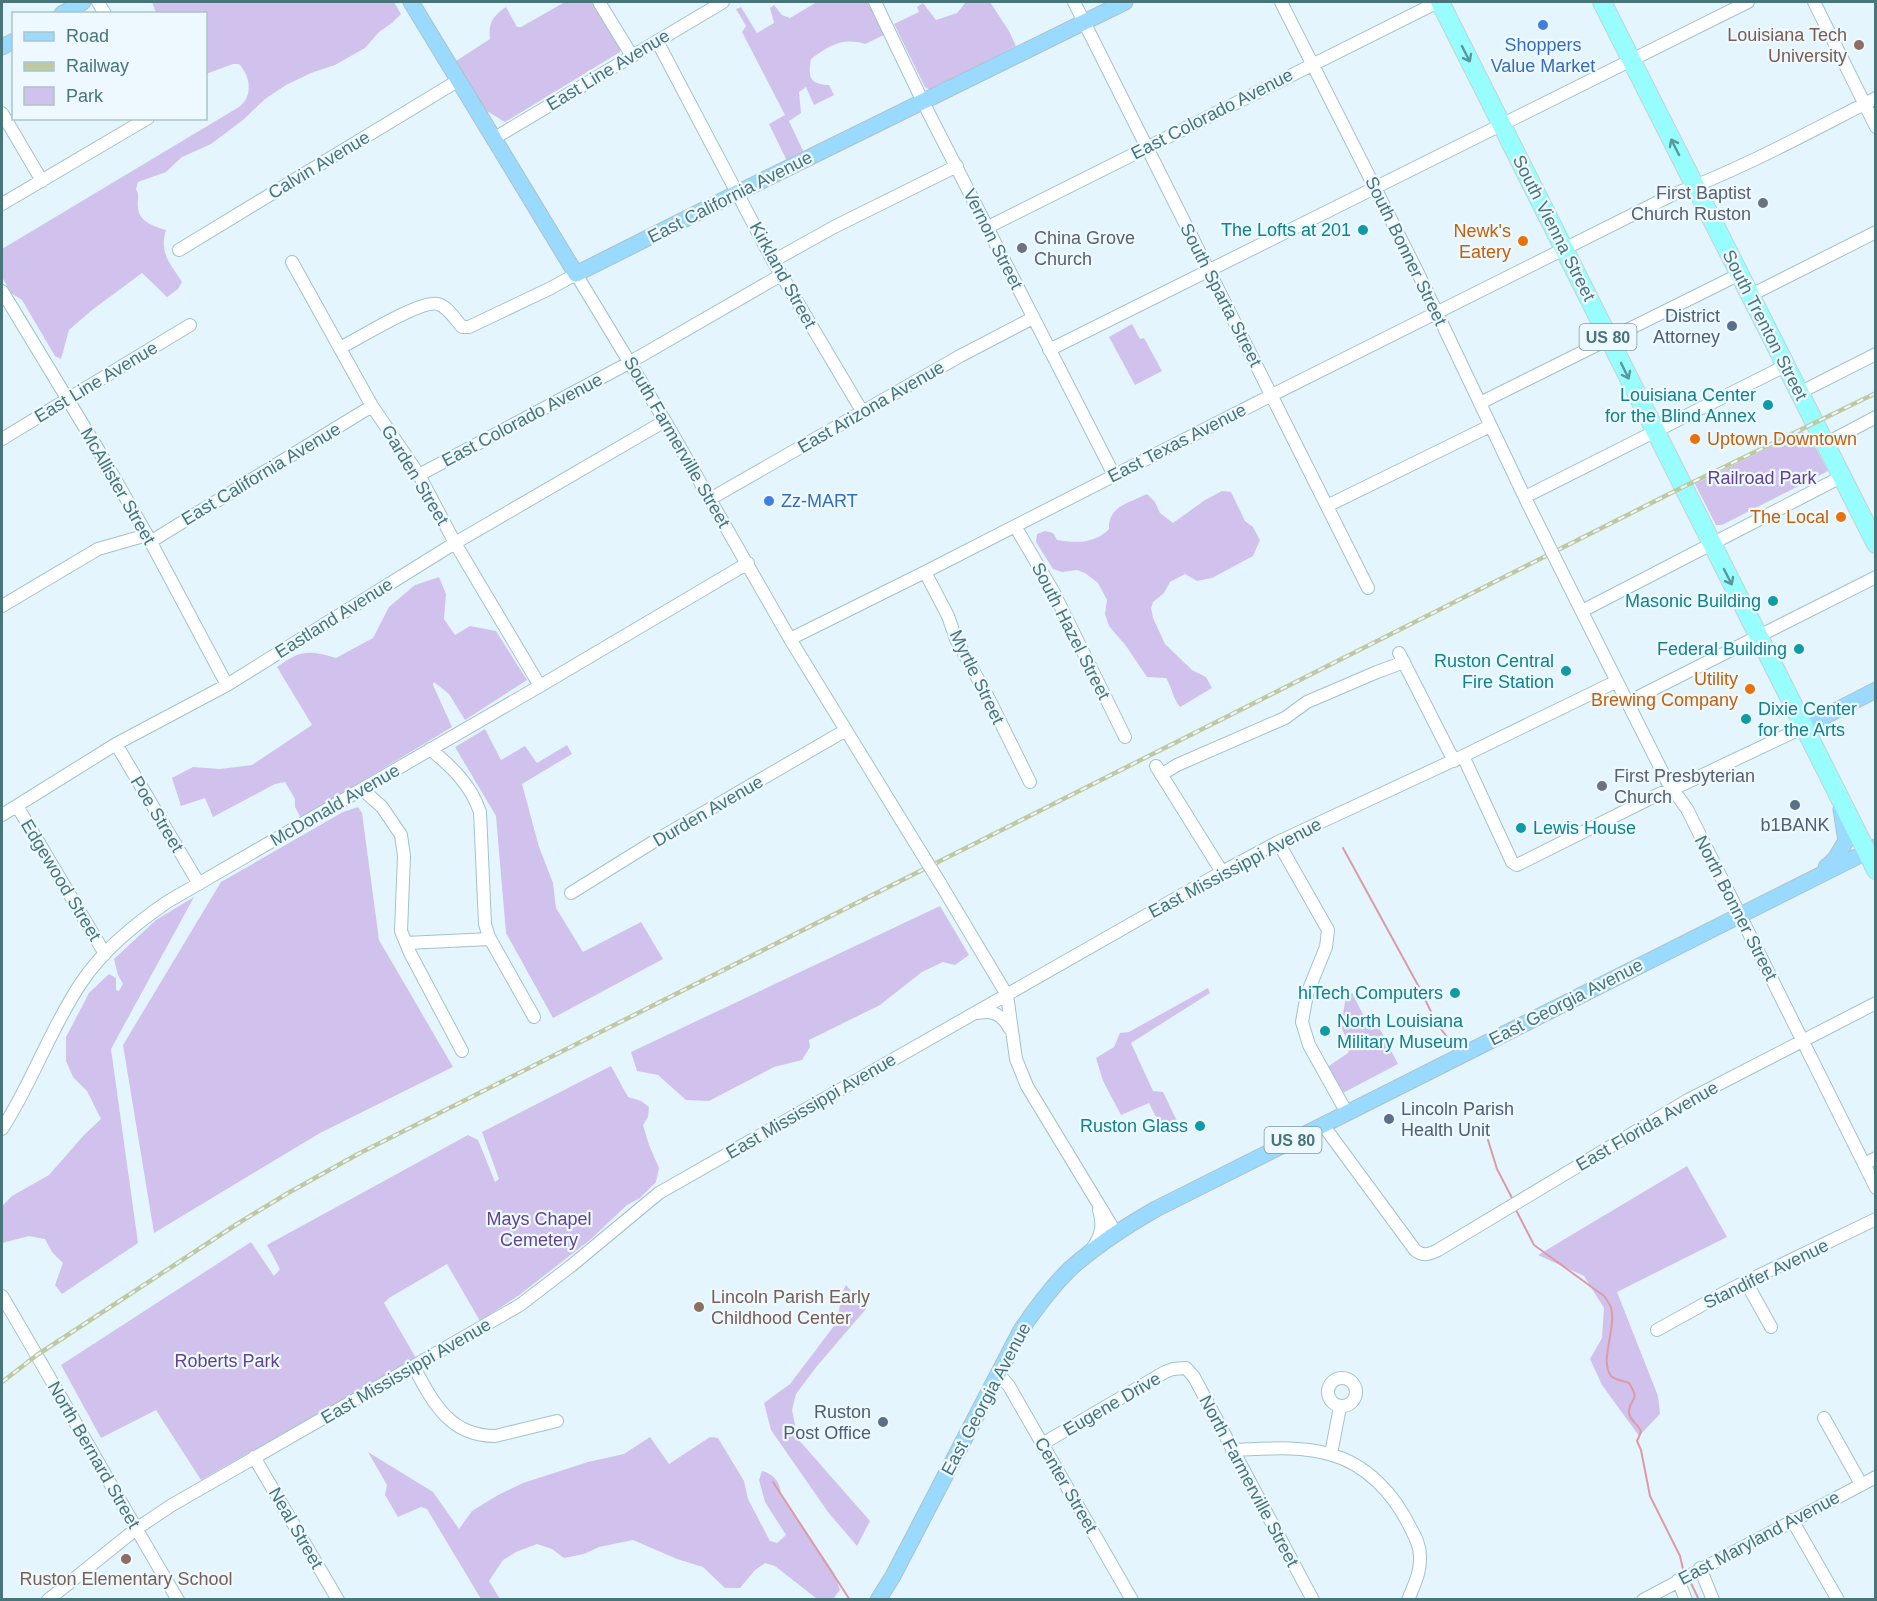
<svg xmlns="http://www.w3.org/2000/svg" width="1877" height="1601" font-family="Helvetica,sans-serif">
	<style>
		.green { fill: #d0c2ed }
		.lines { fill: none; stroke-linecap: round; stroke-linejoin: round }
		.stream { stroke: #dd9ca3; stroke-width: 2 }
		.minor-casing { stroke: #a1c3ca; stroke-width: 14 }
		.major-casing { stroke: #aec2c4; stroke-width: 17 }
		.highway-casing { stroke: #c4d3d4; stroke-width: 20 }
		.minor { stroke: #fff; stroke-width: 12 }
		.major { stroke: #9bdaff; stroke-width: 15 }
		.highway { stroke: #97fdfd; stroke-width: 18 }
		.rail-casing { stroke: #bec9a2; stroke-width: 4.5 }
		.rail { stroke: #edf9ff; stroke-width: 2; stroke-dasharray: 7; stroke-linecap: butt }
		.minor-bridge-casing { stroke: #a1c3ca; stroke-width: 14; stroke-linecap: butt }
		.minor-bridge { stroke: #fff; stroke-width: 12 }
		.oneway { stroke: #5b979b }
		.shop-dot { fill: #3f7fe0; stroke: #edf9ff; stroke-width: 2 }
		.education-dot { fill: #8d6e63; stroke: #edf9ff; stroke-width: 2 }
		.worship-dot { fill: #6b7280; stroke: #edf9ff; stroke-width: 2 }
		.culture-dot { fill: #0f9aa8; stroke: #edf9ff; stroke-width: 2 }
		.food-dot { fill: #e8710a; stroke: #edf9ff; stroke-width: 2 }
		.service-dot { fill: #5c6f8a; stroke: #edf9ff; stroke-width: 2 }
		.labels { text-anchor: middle; stroke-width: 4.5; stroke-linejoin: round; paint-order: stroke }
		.shield { fill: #edf9ff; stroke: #799da2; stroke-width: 1.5 }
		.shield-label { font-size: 16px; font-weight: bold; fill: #47757a }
		.education-label { font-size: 18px; fill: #785e54; stroke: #edf9ff; text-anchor: end }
		.shop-label { font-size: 18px; fill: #366cbe; stroke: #edf9ff }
		.street-label { font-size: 18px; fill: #47757a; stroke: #edf9ff }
		.worship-label { font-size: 18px; fill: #5b616d; stroke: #edf9ff; text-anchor: start }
		.culture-label { font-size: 18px; fill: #0d838f; stroke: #edf9ff; text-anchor: end }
		.food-label { font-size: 18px; fill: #c56008; stroke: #edf9ff; text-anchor: end }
		.service-label { font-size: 18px; fill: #4e5e75; stroke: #edf9ff; text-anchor: end }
		.park-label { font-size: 18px; fill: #64438d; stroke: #edf9ff }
	</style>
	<rect width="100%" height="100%" fill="#e5f5fe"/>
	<path class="green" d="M152,2H394L401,14L392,23L379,32L365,48L335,65L311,73L286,85L265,99L243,120L211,144L182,157L166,172L138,182L136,189C140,196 137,199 138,207C138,221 155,227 166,230C159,253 170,263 182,282L178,289L167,297L142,273L92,310L69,330L61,359L55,356L22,300L11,293L2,277V249L239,107C253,96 251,77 239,64H233L206,74V14L156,13Z
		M565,2H592L620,47V52L505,122L485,110L456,61L490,39C488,23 493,16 506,7L517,27H521Z
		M817,2H870L886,34L865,44C842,37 829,46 811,59C808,77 809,84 829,85L834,95L814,105L806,87L799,92L801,113L789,121L804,153L787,161L769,124L785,115L742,32L746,26L736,9L741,7L757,33L774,23L770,8L774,5L782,15L790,18Z
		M966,2H990L1009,31L1016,46L930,90L925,87L894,24L919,12L917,7L923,3L936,20L957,13Z
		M1132,324L1140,339L1144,338L1162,371L1135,385L1109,337Z
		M1803,431L1807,438L1810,437L1828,471L1722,525H1716L1695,484Z
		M1222,491L1231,492L1245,521L1253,527L1260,540L1253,556L1212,578L1197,581L1185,574L1170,582L1164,593L1153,602L1151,608L1153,618L1165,644L1192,670L1206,677L1212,688L1180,707C1173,699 1172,687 1166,678L1147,677L1126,646L1109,626L1105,614L1107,600L1098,583L1085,573L1077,570L1062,572L1053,569L1036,542L1037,534L1045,531L1053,533L1057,540C1077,543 1094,544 1109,529C1108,506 1129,503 1147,494L1155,502L1160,513L1173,523L1205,500Z
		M439,577L446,594L444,619L455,635L470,626L496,631L527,680L465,720L449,694L434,682L433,685L452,727L301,818L295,807V799L285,782L275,784L213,817L205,798L181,806L172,778L193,767L220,769L252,765L312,725L277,667C301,650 308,650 336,658L373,638L389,607L415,585Z
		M485,729L501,760L525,746L537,763L567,745L572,754L522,784L539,847L553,883L556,908L583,952L641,922L663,959L553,1018L506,933L496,816L455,747Z
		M358,807L362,813L379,940L453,1067L320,1133L154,1233L123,1045L221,882L343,812Z
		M194,897L111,1049L138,1243L62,1294L55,1285L63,1263L52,1252L45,1239L29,1236L2,1243V1206L12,1196L49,1175L84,1135L101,1119L87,1091L73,1077L66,1061V1037L89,993L109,974L116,978V990L119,991L123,984L118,975L114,959L156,920Z
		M940,906L969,955L955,965L943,962L922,972L880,1005L809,1040L810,1047L802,1060L774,1067L709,1101L686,1100L658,1075L637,1071L631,1052Z
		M1208,988L1210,993L1131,1043L1153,1091L1163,1092L1177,1121L1162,1129L1149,1103L1121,1115L1103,1081L1096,1058L1114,1047L1120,1033L1129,1032Z
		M1352,993L1371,1030L1379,1027L1398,1064L1341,1094L1326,1068L1348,1053L1350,1046L1341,1027L1346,996Z
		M611,1066L628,1097L641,1101L649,1107L648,1117L643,1125L649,1145L659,1168L656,1182L640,1198L627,1205L591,1239L518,1296L480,1321L447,1264L389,1298L384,1303L416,1358L201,1480L156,1410L101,1438L61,1365L251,1242L274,1276L280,1269L267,1245L468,1135L478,1140L495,1182L499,1179L482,1132Z
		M1687,1166L1727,1237L1617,1292L1658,1396L1660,1414L1639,1436L1602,1385L1590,1359L1602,1338L1604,1308L1584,1276L1538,1255Z
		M846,1285L866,1309L817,1366L796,1394L792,1410L798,1439L870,1521L857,1546L828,1512L771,1430L764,1403L790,1384L837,1322L842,1293Z
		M650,1437L669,1464L710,1437L718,1438L744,1481L748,1499L770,1541L777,1543L786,1535L765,1502L759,1480L762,1471C774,1474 780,1482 781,1494L834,1573L840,1590L833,1599H817L775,1566L765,1563L755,1570L740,1588H725L703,1567L677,1559L633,1540L599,1547L584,1554L564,1558L552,1549L537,1544L516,1552L503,1560L489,1581L500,1599H481L427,1509L421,1507L398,1517L385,1495L387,1485L368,1452L433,1492L459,1529L472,1511L498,1495L523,1483L588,1462L624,1454Z"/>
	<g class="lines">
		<path class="stream" d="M1343,848L1419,987L1437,1024L1447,1037
			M1488,1140L1497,1169L1512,1198
			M1516,1210L1534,1245L1604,1296C1607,1300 1610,1304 1611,1308C1617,1327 1599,1361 1611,1376C1616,1381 1623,1380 1629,1383C1641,1402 1630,1397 1629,1411C1628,1420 1639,1424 1641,1432L1637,1441L1641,1450L1650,1496L1680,1556L1683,1569
			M773,1482L850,1600
			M1690,1581L1699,1600"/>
		<defs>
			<path id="minor" d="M98,2L105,14
				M599,2L632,56
				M875,2L923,102L1114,475
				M1074,2L1368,588
				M1281,2L1417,271L1527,502
				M1814,2L1876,127
				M657,41L773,261L862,411
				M2,113L42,181
				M493,139L723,2
				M2,204L148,118
				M988,227L1438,2
				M179,250L459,80
				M773,261L834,227L957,166
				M292,262L372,406L419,475L455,543L540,686
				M2,291L99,451L147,535L227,685
				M1751,295L1876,232
				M340,348C358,339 421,299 438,304C448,307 455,319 462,327H469L551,288L576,274L665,421L790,639L914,841
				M1049,350L1748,2
				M1799,393L1876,354
				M1480,403L1740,274
				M2,439L190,325
				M1825,444L1876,417
				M419,475L625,365L781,275
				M1525,497L1785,366
				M710,499L960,356L1033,318
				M1327,506L1490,426
				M1015,526L1053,591L1125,737
				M150,542L372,406
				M925,572L948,616L956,639L990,701L1030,782
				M1577,602L1667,781L1687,809L1876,1188
				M2,606L98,549L147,535
				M1582,611L1841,477
				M790,639L925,572L1272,395L1674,194C1744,168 1809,132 1876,98
				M1399,653L1454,761
				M1628,702L1876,577
				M116,744L199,884
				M430,749C452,767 471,785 480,812L485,924L489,937L534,1017
				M1463,756L1512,862L1517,865L1659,794L1673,789L1804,727
				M1156,766L1222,872
				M1161,775L1177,765L1285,718L1307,702L1377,672L1404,662
				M362,789L382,807L401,835L404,856L401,931L410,953L462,1051
				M17,806L105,954
				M2,815L116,744L227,685L455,543L665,421
				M1278,842L1328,930L1326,947L1307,994L1302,1022L1309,1045L1347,1113
				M940,883L1007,995L1016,1059L1027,1086L1116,1233
				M571,893L653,842L846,730
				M406,943L490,939
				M978,1013C994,1009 1003,1016 1010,1029
				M1323,1125L1415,1250C1423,1257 1430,1254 1438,1250L1688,1100L1876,1003
				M2,1129C32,1083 50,1029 81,983C103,950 134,925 167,902L540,686L748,563
				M1864,1164L1876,1158
				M1092,1249C1101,1236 1104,1226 1099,1210
				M1746,1282L1771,1327
				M2,1296C62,1397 118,1499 178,1600
				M1657,1330L1731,1289L1876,1219
				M414,1367C433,1403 450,1436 495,1436L557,1421
				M996,1375L1003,1379L1009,1386L1132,1600
				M1328 1392a14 14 0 1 1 28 0a14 14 0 1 1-28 0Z
				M1824,1418L1861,1484
				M1042,1444L1165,1372L1173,1369L1186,1368L1194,1377L1313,1600
				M1232,1450C1264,1449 1298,1445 1329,1454C1367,1464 1395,1495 1411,1529C1416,1538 1420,1546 1420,1556C1421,1572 1414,1585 1408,1600
				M1331,1454L1340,1407
				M254,1457L338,1600
				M1792,1520L1838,1600
				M1700,1568L1713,1600
				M1678,1580L1686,1600
				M48,1600L136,1529L172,1505L520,1305L571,1266L659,1193L1222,872L1278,842L1463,756L1617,681
				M1643,1600L1876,1477"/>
			<path id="major" d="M411,2L576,274L737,193L1125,2
				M62,14L83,2
				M2,47L14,41
				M1804,727L1876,690
				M1826,867L1835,859L1846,841L1841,809
				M878,1600L893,1576L1021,1330C1036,1308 1052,1286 1071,1268C1097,1245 1126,1226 1156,1209L1876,847"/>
			<path id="highway" d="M1440,2L1876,870
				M1602,2L1876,544"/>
		</defs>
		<use href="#minor" class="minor-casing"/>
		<use href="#major" class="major-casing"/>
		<use href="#highway" class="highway-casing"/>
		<use href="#minor" class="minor"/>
		<use href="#major" class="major"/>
		<use href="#highway" class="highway"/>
		<defs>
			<path id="rail" d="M2,1382L37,1355L237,1224L288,1193L358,1154L1683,487L1876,393"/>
		</defs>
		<use href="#rail" class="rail-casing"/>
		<use href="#rail" class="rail"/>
		<defs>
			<path id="minor-bridge" d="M1527,502L1577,602
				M914,841L940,883"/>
		</defs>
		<use href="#minor-bridge" class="minor-bridge-casing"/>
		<use href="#minor-bridge" class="minor-bridge"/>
	</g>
	<defs><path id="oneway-shaft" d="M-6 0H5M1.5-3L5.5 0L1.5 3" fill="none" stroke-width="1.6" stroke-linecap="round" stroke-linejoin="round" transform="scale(1.5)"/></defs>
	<g class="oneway">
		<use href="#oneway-shaft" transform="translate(1466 54) rotate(63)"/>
		<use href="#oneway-shaft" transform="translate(1675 147) rotate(-117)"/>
		<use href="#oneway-shaft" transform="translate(1625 371) rotate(64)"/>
		<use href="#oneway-shaft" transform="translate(1728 577) rotate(63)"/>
	</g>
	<g class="shop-dot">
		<circle cx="1543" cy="25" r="6"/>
		<circle cx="769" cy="501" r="6"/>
	</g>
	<g class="education-dot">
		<circle cx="1859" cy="45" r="6"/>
		<circle cx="699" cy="1307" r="6"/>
		<circle cx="126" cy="1559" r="6"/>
	</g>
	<g class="worship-dot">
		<circle cx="1763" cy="203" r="6"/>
		<circle cx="1022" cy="248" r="6"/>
		<circle cx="1602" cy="786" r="6"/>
	</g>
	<g class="culture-dot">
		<circle cx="1363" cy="230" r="6"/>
		<circle cx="1768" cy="405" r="6"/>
		<circle cx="1773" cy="601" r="6"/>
		<circle cx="1799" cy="649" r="6"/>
		<circle cx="1566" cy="671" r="6"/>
		<circle cx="1746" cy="719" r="6"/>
		<circle cx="1521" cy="828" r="6"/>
		<circle cx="1455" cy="993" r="6"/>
		<circle cx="1325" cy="1031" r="6"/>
		<circle cx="1200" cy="1126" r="6"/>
	</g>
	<g class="food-dot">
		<circle cx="1523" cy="241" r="6"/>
		<circle cx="1695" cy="439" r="6"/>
		<circle cx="1841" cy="517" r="6"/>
		<circle cx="1750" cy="689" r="6"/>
	</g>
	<g class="service-dot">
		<circle cx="1732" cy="326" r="6"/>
		<circle cx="1795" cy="805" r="6"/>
		<circle cx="1389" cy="1119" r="6"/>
		<circle cx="883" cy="1422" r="6"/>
	</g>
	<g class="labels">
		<g class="shield">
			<rect x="1579.5" y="324" width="57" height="26" rx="4.5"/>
			<rect x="1264.5" y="1127" width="57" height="26" rx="4.5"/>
		</g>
		<g class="shield-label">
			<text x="1608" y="343">US 80</text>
			<text x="1293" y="1146">US 80</text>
		</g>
		<g class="education-label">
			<text x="1847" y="41">Louisiana Tech<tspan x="1847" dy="21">University</tspan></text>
			<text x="711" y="1303" text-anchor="start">Lincoln Parish Early<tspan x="711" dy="21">Childhood Center</tspan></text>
			<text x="126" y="1585" text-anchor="middle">Ruston Elementary School</text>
		</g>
		<g class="shop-label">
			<text x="1543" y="51">Shoppers<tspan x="1543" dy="21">Value Market</tspan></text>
			<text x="781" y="507" text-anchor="start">Zz-MART</text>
		</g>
		<g class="street-label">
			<text transform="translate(608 70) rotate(-31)" y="6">East Line Avenue</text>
			<text transform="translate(1212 114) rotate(-27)" y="6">East Colorado Avenue</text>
			<text transform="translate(319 165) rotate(-31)" y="6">Calvin Avenue</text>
			<text transform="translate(730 197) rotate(-27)" y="6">East California Avenue</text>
			<text transform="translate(1554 228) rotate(63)" y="6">South Vienna Street</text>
			<text transform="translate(993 239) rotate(63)" y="6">Vernon Street</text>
			<text transform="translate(1406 251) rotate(64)" y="6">South Bonner Street</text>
			<text transform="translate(783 275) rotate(61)" y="6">Kirkland Street</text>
			<text transform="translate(1221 295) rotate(63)" y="6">South Sparta Street</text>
			<text transform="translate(1765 325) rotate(63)" y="6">South Trenton Street</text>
			<text transform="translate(96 382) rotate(-31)" y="6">East Line Avenue</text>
			<text transform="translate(871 407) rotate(-30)" y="6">East Arizona Avenue</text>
			<text transform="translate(522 420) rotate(-28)" y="6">East Colorado Avenue</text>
			<text transform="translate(677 442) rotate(60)" y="6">South Farmerville Street</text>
			<text transform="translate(1177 443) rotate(-27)" y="6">East Texas Avenue</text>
			<text transform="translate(261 474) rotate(-31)" y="6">East California Avenue</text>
			<text transform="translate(415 475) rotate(59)" y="6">Garden Street</text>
			<text transform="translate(118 486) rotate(60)" y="6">McAllister Street</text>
			<text transform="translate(334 618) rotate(-32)" y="6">Eastland Avenue</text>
			<text transform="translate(1071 631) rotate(63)" y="6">South Hazel Street</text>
			<text transform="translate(977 677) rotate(64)" y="6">Myrtle Street</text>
			<text transform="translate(335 805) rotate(-30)" y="6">McDonald Avenue</text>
			<text transform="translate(708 811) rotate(-30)" y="6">Durden Avenue</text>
			<text transform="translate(157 814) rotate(59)" y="6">Poe Street</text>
			<text transform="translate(1235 868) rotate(-28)" y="6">East Mississippi Avenue</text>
			<text transform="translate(61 880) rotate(59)" y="6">Edgewood Street</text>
			<text transform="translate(1736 908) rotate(63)" y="6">North Bonner Street</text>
			<text transform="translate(1566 1002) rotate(-27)" y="6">East Georgia Avenue</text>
			<text transform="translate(811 1106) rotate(-30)" y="6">East Mississippi Avenue</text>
			<text transform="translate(1647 1126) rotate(-30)" y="6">East Florida Avenue</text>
			<text transform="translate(1766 1274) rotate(-26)" y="6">Standifer Avenue</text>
			<text transform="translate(406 1371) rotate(-30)" y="6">East Mississippi Avenue</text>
			<text transform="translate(986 1399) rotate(-62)" y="6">East Georgia Avenue</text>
			<text transform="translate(1112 1404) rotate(-30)" y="6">Eugene Drive</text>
			<text transform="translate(94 1455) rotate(60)" y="6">North Bernard Street</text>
			<text transform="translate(1249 1481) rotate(62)" y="6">North Farmerville Street</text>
			<text transform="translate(1066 1485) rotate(60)" y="6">Center Street</text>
			<text transform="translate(296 1528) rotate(60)" y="6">Neal Street</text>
			<text transform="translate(1759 1538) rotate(-28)" y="6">East Maryland Avenue</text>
		</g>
		<g class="worship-label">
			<text x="1751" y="199" text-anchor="end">First Baptist<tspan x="1751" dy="21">Church Ruston</tspan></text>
			<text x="1034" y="244">China Grove<tspan x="1034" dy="21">Church</tspan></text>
			<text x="1614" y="782">First Presbyterian<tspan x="1614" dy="21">Church</tspan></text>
		</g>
		<g class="culture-label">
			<text x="1351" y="236">The Lofts at 201</text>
			<text x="1756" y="401">Louisiana Center<tspan x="1756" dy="21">for the Blind Annex</tspan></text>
			<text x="1761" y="607">Masonic Building</text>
			<text x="1787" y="655">Federal Building</text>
			<text x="1554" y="667">Ruston Central<tspan x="1554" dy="21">Fire Station</tspan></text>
			<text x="1758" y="715" text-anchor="start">Dixie Center<tspan x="1758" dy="21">for the Arts</tspan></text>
			<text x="1533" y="834" text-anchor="start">Lewis House</text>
			<text x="1443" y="999">hiTech Computers</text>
			<text x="1337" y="1027" text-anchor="start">North Louisiana<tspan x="1337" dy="21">Military Museum</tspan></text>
			<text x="1188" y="1132">Ruston Glass</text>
		</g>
		<g class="food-label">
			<text x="1511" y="237">Newk's<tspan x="1511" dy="21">Eatery</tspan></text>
			<text x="1707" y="445" text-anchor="start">Uptown Downtown</text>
			<text x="1829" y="523">The Local</text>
			<text x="1738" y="685">Utility<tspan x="1738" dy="21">Brewing Company</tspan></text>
		</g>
		<g class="service-label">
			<text x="1720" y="322">District<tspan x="1720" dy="21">Attorney</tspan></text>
			<text x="1795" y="831" text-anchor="middle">b1BANK</text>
			<text x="1401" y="1115" text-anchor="start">Lincoln Parish<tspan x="1401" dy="21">Health Unit</tspan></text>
			<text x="871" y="1418">Ruston<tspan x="871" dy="21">Post Office</tspan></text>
		</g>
		<g class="park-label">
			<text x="1762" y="484">Railroad Park</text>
			<text x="539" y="1225">Mays Chapel<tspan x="539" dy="21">Cemetery</tspan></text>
			<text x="227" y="1367">Roberts Park</text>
		</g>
	</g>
	<rect width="1877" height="1601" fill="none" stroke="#47757a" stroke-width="6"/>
	<rect x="12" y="12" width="195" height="108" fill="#edf9ff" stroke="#abc4ca" stroke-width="1.5"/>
	<rect x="24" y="32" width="30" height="9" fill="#9bdaff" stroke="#abc4ca" stroke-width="1.5"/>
	<text x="66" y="42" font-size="18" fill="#47757a">Road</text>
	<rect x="24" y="62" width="30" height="9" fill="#bec9a2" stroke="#abc4ca" stroke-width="1.5"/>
	<text x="66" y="72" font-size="18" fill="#47757a">Railway</text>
	<rect x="24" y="87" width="30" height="18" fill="#d0c2ed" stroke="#abc4ca" stroke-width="1.5"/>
	<text x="66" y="102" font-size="18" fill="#47757a">Park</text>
</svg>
